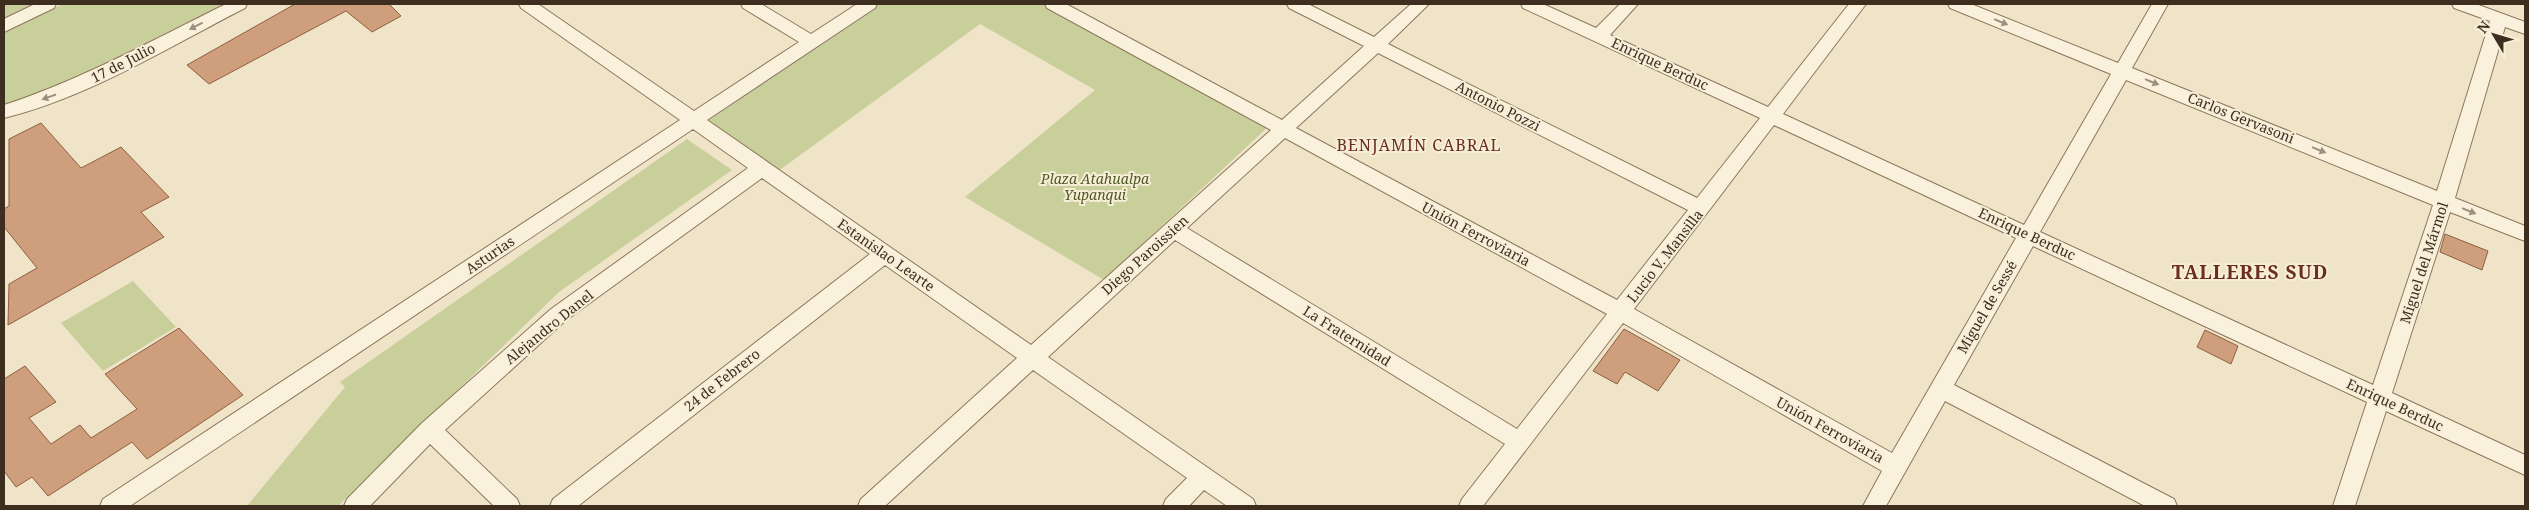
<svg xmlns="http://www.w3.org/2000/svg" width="2529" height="510" font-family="'Noto Serif',serif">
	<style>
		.green { fill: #c9cf9b }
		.building { fill: #cf9f7d; stroke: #8d5f41 }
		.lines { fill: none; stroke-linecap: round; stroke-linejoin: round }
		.minor-casing { stroke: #8d765c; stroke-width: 2 }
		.minor { fill: #faf1dc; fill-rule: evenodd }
		.oneway { fill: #9c907e }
		.labels { text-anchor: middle; stroke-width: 4; stroke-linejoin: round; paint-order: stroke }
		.street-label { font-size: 14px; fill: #3d2e20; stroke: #f7eed8 }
		.park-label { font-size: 14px; font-style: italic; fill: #4d5a26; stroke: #f7eed8 }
		.quarter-label { font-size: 16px; letter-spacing: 1px; fill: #6b2e1e; stroke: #f7eed8 }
		.district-label { font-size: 19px; font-weight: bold; letter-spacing: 1px; fill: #6b2e1e; stroke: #f7eed8 }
	</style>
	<rect width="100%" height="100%" fill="#f0e4c8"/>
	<path class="green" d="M4,4H38L4,18Z
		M63,4H229L121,58L4,106V31Z
		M873,4H1047L1105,38L1269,126L1104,280L965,197L1095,90L980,24L777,172L699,119Z
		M687,139L732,170L559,292L338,506H247L345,387L340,382Z
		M133,281L176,327L103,371L61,323Z"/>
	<path class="building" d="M295,4H389L401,16L372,32L346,11L209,84L187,65Z
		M41,123L81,168L121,147L169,197L141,212L164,237L8,325L9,284L37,268L4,227V209L9,206V139Z
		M2445,234L2488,251L2482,270L2440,252Z
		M179,328L243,395L147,459L132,442L48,496L32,477L16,487L4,471V379L25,366L56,402L29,418L51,444L80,425L91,438L137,409L105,374Z
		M1624,329L1680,360L1658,391L1625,372L1617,384L1593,371Z
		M2205,330L2238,346L2231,364L2197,347Z"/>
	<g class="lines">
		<defs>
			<path id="minor" d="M35,4H56L54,8L4,32V19Z
				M226,4H247L245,8C167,48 89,97 4,118V105C81,80 153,40 226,4Z
				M519,4H538L694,111L799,42L743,8L741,4H761L811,34L857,4H877L875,8L707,120L1031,345L1271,130L1047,8L1045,4H1066L1282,120L1364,46L1289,8L1287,4H1308L1374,37L1411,4H1429L1388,44L1697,198L1760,118L1523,8L1521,4H1543L1596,28L1620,4H1638L1610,35L1768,107L1849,4H1866L1783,114L2024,225L2111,74L1950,8L1948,4H1971L2118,63L2152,4H2168L2132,68L2437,191L2490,21L2454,8L2452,4H2476L2525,22V34L2505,27L2455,198L2525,226V241L2450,212L2392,393L2525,455V475L2386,411L2355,506H2333L2367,402L2033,246L1954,385L2174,499L2177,506H2145L1945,401L1886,506H1863L1882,471L1623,323L1483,506H1459L1462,499L1505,444L1175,240L1048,357L1253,499L1256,506H1227L1204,490L1189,506H1163L1166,499L1187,478L1033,370L885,506H858L861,499L1017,358L885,265L578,506H550L553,499L870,254L762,178L565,321L445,430L517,499L520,506H494L430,444L370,506H344L347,499L422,423L551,309L748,168L693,129L130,506H100L103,499L680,120L521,8ZM1378,53L1688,210L1617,300L1296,128ZM2126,80L2433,205L2373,385L2040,232ZM1774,125L2016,238L1892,453L1634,309ZM1285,138L1607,314L1517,429L1187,228Z"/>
		</defs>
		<use href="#minor" class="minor-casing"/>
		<use href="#minor" class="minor"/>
	</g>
	<defs><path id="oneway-solid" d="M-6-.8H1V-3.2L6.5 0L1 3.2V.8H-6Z" transform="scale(1.25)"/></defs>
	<g class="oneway">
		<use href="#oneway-solid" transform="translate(2001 22) rotate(22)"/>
		<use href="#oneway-solid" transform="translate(196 26) rotate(153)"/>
		<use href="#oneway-solid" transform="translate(2152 82) rotate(22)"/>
		<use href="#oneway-solid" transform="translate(49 97) rotate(161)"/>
		<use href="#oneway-solid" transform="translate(2319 150) rotate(22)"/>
		<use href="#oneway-solid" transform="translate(2469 211) rotate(22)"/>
	</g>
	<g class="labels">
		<g class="street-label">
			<text transform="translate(123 63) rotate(-27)" y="5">17 de Julio</text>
			<text transform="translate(1660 64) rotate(25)" y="5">Enrique Berduc</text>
			<text transform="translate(1498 106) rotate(27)" y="5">Antonio Pozzi</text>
			<text transform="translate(2241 118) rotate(22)" y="5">Carlos Gervasoni</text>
			<text transform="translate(1476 234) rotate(28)" y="5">Unión Ferroviaria</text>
			<text transform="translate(2027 234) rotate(25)" y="5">Enrique Berduc</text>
			<text transform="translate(490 255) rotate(-34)" y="5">Asturias</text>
			<text transform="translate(886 255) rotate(35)" y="5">Estanislao Learte</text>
			<text transform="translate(1145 255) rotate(-42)" y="5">Diego Paroissien</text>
			<text transform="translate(1665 256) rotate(-52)" y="5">Lucio V. Mansilla</text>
			<text transform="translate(2424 263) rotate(-72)" y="5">Miguel del Mármol</text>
			<text transform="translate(1987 307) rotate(-60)" y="5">Miguel de Sessé</text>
			<text transform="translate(549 327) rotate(-39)" y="5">Alejandro Danel</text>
			<text transform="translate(1347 336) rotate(32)" y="5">La Fraternidad</text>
			<text transform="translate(722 380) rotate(-38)" y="5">24 de Febrero</text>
			<text transform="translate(2395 405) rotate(25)" y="5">Enrique Berduc</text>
			<text transform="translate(1830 430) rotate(29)" y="5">Unión Ferroviaria</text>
		</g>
		<g class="park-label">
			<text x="1095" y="184">Plaza Atahualpa<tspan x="1095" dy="16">Yupanqui</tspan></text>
		</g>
		<g class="quarter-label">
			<text x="1419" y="151">BENJAMÍN CABRAL</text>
		</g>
		<g class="district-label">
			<text x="2250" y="279">TALLERES SUD</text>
		</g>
	</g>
	<rect width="2529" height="510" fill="none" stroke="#3d2e20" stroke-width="10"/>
	<g transform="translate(2494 35) rotate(308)" stroke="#f7eed8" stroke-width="4" paint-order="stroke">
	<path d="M0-4L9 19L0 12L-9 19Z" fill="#3d2e20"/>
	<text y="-8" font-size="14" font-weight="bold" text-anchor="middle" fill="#3d2e20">N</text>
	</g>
</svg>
